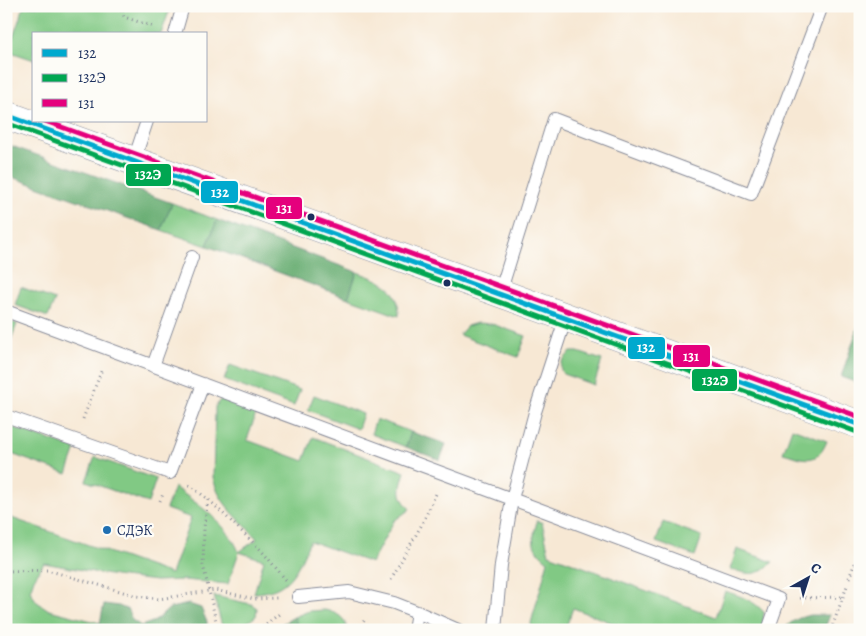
<svg xmlns="http://www.w3.org/2000/svg" width="866" height="636" font-family="Alegreya,serif">
	<style>
		.green { fill: #81c984; stroke: #4e7c71 }
		.forest { fill: #68ad72; stroke: #426e68 }
		.lines { fill: none; stroke-linecap: round; stroke-linejoin: round }
		.service-casing { stroke: #898c99; stroke-width: 14 }
		.tertiary-casing { stroke: #898c99; stroke-width: 29 }
		.path { stroke: #898c99; stroke-width: 3; stroke-dasharray: 1 4; stroke-linecap: butt }
		.service { stroke: #fff; stroke-width: 12 }
		.tertiary { stroke: #fff; stroke-width: 28 }
		.bus-1-casing { stroke: #fdfcf7; stroke-width: 9 }
		.bus-2-casing { stroke: #fdfcf7; stroke-width: 9 }
		.bus-3-casing { stroke: #fdfcf7; stroke-width: 9 }
		.bus-1 { stroke: #00a9ce; stroke-width: 5 }
		.bus-2 { stroke: #00a651; stroke-width: 5 }
		.bus-3 { stroke: #e5007d; stroke-width: 5 }
		.bus-dot { fill: #1b2f5e; stroke: #fdfcf7; stroke-width: 2 }
		.poi-dot { fill: #1f6fb2; stroke: #fdfcf7; stroke-width: 2 }
		.labels { text-anchor: middle; stroke-width: 4.5; stroke-linejoin: round; paint-order: stroke }
		.poi-label { font-size: 14px; fill: #1b2f5e; stroke: #fdfcf7; text-anchor: start }
		.line-badge { stroke: #fdfcf7; stroke-width: 2 }
		.badge-label { font-size: 14px; text-anchor: middle; font-weight: bold; fill: #fff }
	</style>
	<rect width="100%" height="100%" fill="#fdfcf7"/>
	<filter id="ink" filterUnits="userSpaceOnUse"><feTurbulence type="fractalNoise" baseFrequency=".02" numOctaves="2"/><feDisplacementMap in="SourceGraphic" scale="10" xChannelSelector="R" yChannelSelector="G"/><feConvolveMatrix kernelMatrix="1 2 1 2 8 2 1 2 1" color-interpolation-filters="sRGB"/></filter>
	<filter id="wash" filterUnits="userSpaceOnUse"><feTurbulence type="fractalNoise" baseFrequency=".0096" numOctaves="4" result="noise"/><feDisplacementMap in="SourceGraphic" scale="20" xChannelSelector="R" yChannelSelector="G"/><feGaussianBlur stdDeviation="1.12" result="paint"/><feColorMatrix in="noise" values="0 0 0 0 0 0 0 0 0 0 0 0 0 0 0 0 0 1.4 0 .05"/><feComposite in="paint" operator="in"/></filter>
	<g filter="url(#wash)">
		<rect width="100%" height="100%" fill="#f7e8d4"/>
		<path class="green" d="M24,6H171L161,34H34V60L8,51Z
			M172,203L217,220L207,246L161,230Z
			M357,272C382,281 399,286 399,316L348,298Z
			M21,287L55,300L48,317L15,305Z
			M6,320L17,324L6,353Z
			M477,323L492,324L526,336L518,357L459,335L467,326Z
			M571,352H578L602,360L594,385L563,374C557,365 564,358 571,352Z
			M230,365L300,390L294,406L224,380Z
			M314,395L363,414L358,429L308,410Z
			M220,400H226L257,411L247,440L304,461L313,437L405,472C400,489 397,495 410,509L394,521L371,563L310,541C297,570 290,592 254,593L264,560L239,552L228,584L184,580L156,581L115,576L44,563L34,579L30,591L37,602L49,610L100,623L101,630H6V516L171,574L191,518L166,509L174,487C198,504 228,524 239,552L257,539C240,518 219,506 213,477L215,413V407Z
			M376,419L411,432L406,447L371,434Z
			M6,425L76,449L67,474L6,452Z
			M792,428L827,441C817,466 805,459 783,453Z
			M95,457L156,479L148,503L86,481Z
			M537,521L542,522L549,554L716,617L725,591C740,596 753,600 764,612L763,630H631L573,608L565,630H532L531,623L548,561C530,547 532,542 537,521Z
			M663,522L702,536L695,556L656,542Z
			M737,549L773,562C756,577 751,575 730,569Z
			M214,596L251,604L257,608L256,616C246,624 237,630 223,630Z
			M325,610C337,613 346,617 347,630H299L294,617L309,611Z"/>
		<path class="forest" d="M6,144L172,203L161,230L6,175Z
			M217,220L357,272L348,298L207,246Z
			M860,321V384L841,377Z
			M411,432L446,444L440,460L406,447Z
			M104,604L119,606L128,610L132,620L141,626L155,621L170,608L189,604L201,608L207,622V630H101L100,623Z
			M811,615H830L824,630H783C791,621 799,617 811,615Z
			M294,617L299,630H271Z"/>
	</g>
	<g filter="url(#ink)">
		<g class="lines">
			<defs>
				<path id="service" d="M175,34L183,6
					M134,160L147,121
					M500,293L554,119L751,194L822,6
					M6,311L512,499L501,565L495,630
					M566,317L535,412L512,499L779,599L768,630
					M153,366L192,257
					M6,416L170,473L203,384
					M298,597L349,592L394,603L417,612
					M414,630L417,612L458,630"/>
				<path id="tertiary" d="M6,115L500,293L860,425"/>
			</defs>
			<use href="#service" class="service-casing"/>
			<use href="#tertiary" class="tertiary-casing"/>
			<path class="path" d="M120,6L124,17L154,27
				M83,419L102,369
				M189,485L208,499L261,550L286,580
				M208,500L204,527L203,565L218,630
				M160,501L163,494
				M855,564L860,566
				M6,571L47,570L137,596L159,599L215,590L254,599L277,598
				M849,578L860,550
				M391,579L421,526L436,494
				M800,598L842,597
				M258,630L282,612
				M358,630L366,618
				M831,630L847,586"/>
			<use href="#service" class="service"/>
			<use href="#tertiary" class="tertiary"/>
			<defs>
				<path id="bus-1" d="M6,115L860,425"/>
				<path id="bus-2" d="M6,123L857,432"/>
				<path id="bus-3" d="M45,121L860,417"/>
			</defs>
			<use href="#bus-1" class="bus-1-casing"/>
			<use href="#bus-2" class="bus-2-casing"/>
			<use href="#bus-3" class="bus-3-casing"/>
			<use href="#bus-1" class="bus-1"/>
			<use href="#bus-2" class="bus-2"/>
			<use href="#bus-3" class="bus-3"/>
		</g>
	</g>
	<g class="bus-dot">
		<circle cx="311" cy="217" r="4.5"/>
		<circle cx="447" cy="283" r="4.5"/>
	</g>
	<circle class="poi-dot" cx="107" cy="530" r="5"/>
	<g class="labels">
		<g class="poi-label">
			<text x="117" y="535">СДЭК</text>
		</g>
	</g>
	<g class="line-badge">
		<rect x="125" y="163" width="47" height="24" rx="5" fill="#00a651"/>
		<rect x="200" y="180" width="39" height="24" rx="5" fill="#00a9ce"/>
		<rect x="265" y="196" width="38" height="24" rx="5" fill="#e5007d"/>
		<rect x="627" y="336" width="39" height="24" rx="5" fill="#00a9ce"/>
		<rect x="672" y="344" width="39" height="24" rx="5" fill="#e5007d"/>
		<rect x="691" y="368" width="47" height="24" rx="5" fill="#00a651"/>
	</g>
	<g class="badge-label">
		<text x="148" y="179">132Э</text>
		<text x="220" y="197">132</text>
		<text x="284" y="213">131</text>
		<text x="646" y="352">132</text>
		<text x="691" y="361">131</text>
		<text x="715" y="385">132Э</text>
	</g>
	<rect width="866" height="636" fill="none" stroke="#fdfcf7" stroke-width="25"/>
	<rect x="32" y="32" width="175" height="90" fill="#fdfcf7" stroke="#a3aaba"/>
	<rect x="42" y="49" width="25" height="8" fill="#00a9ce" stroke="#a3aaba"/>
	<text x="78" y="58" font-size="15" fill="#1b2f5e">132</text>
	<rect x="42" y="74" width="25" height="8" fill="#00a651" stroke="#a3aaba"/>
	<text x="78" y="82" font-size="15" fill="#1b2f5e">132Э</text>
	<rect x="42" y="99" width="25" height="8" fill="#e5007d" stroke="#a3aaba"/>
	<text x="78" y="108" font-size="15" fill="#1b2f5e">131</text>
	<g transform="translate(808 578) rotate(39)" stroke="#fdfcf7" stroke-width="4" paint-order="stroke">
	<path d="M0-4L9 19L0 12L-9 19Z" fill="#1b2f5e"/>
	<text y="-8" font-size="14" font-weight="bold" text-anchor="middle" fill="#1b2f5e">С</text>
	</g>
</svg>
